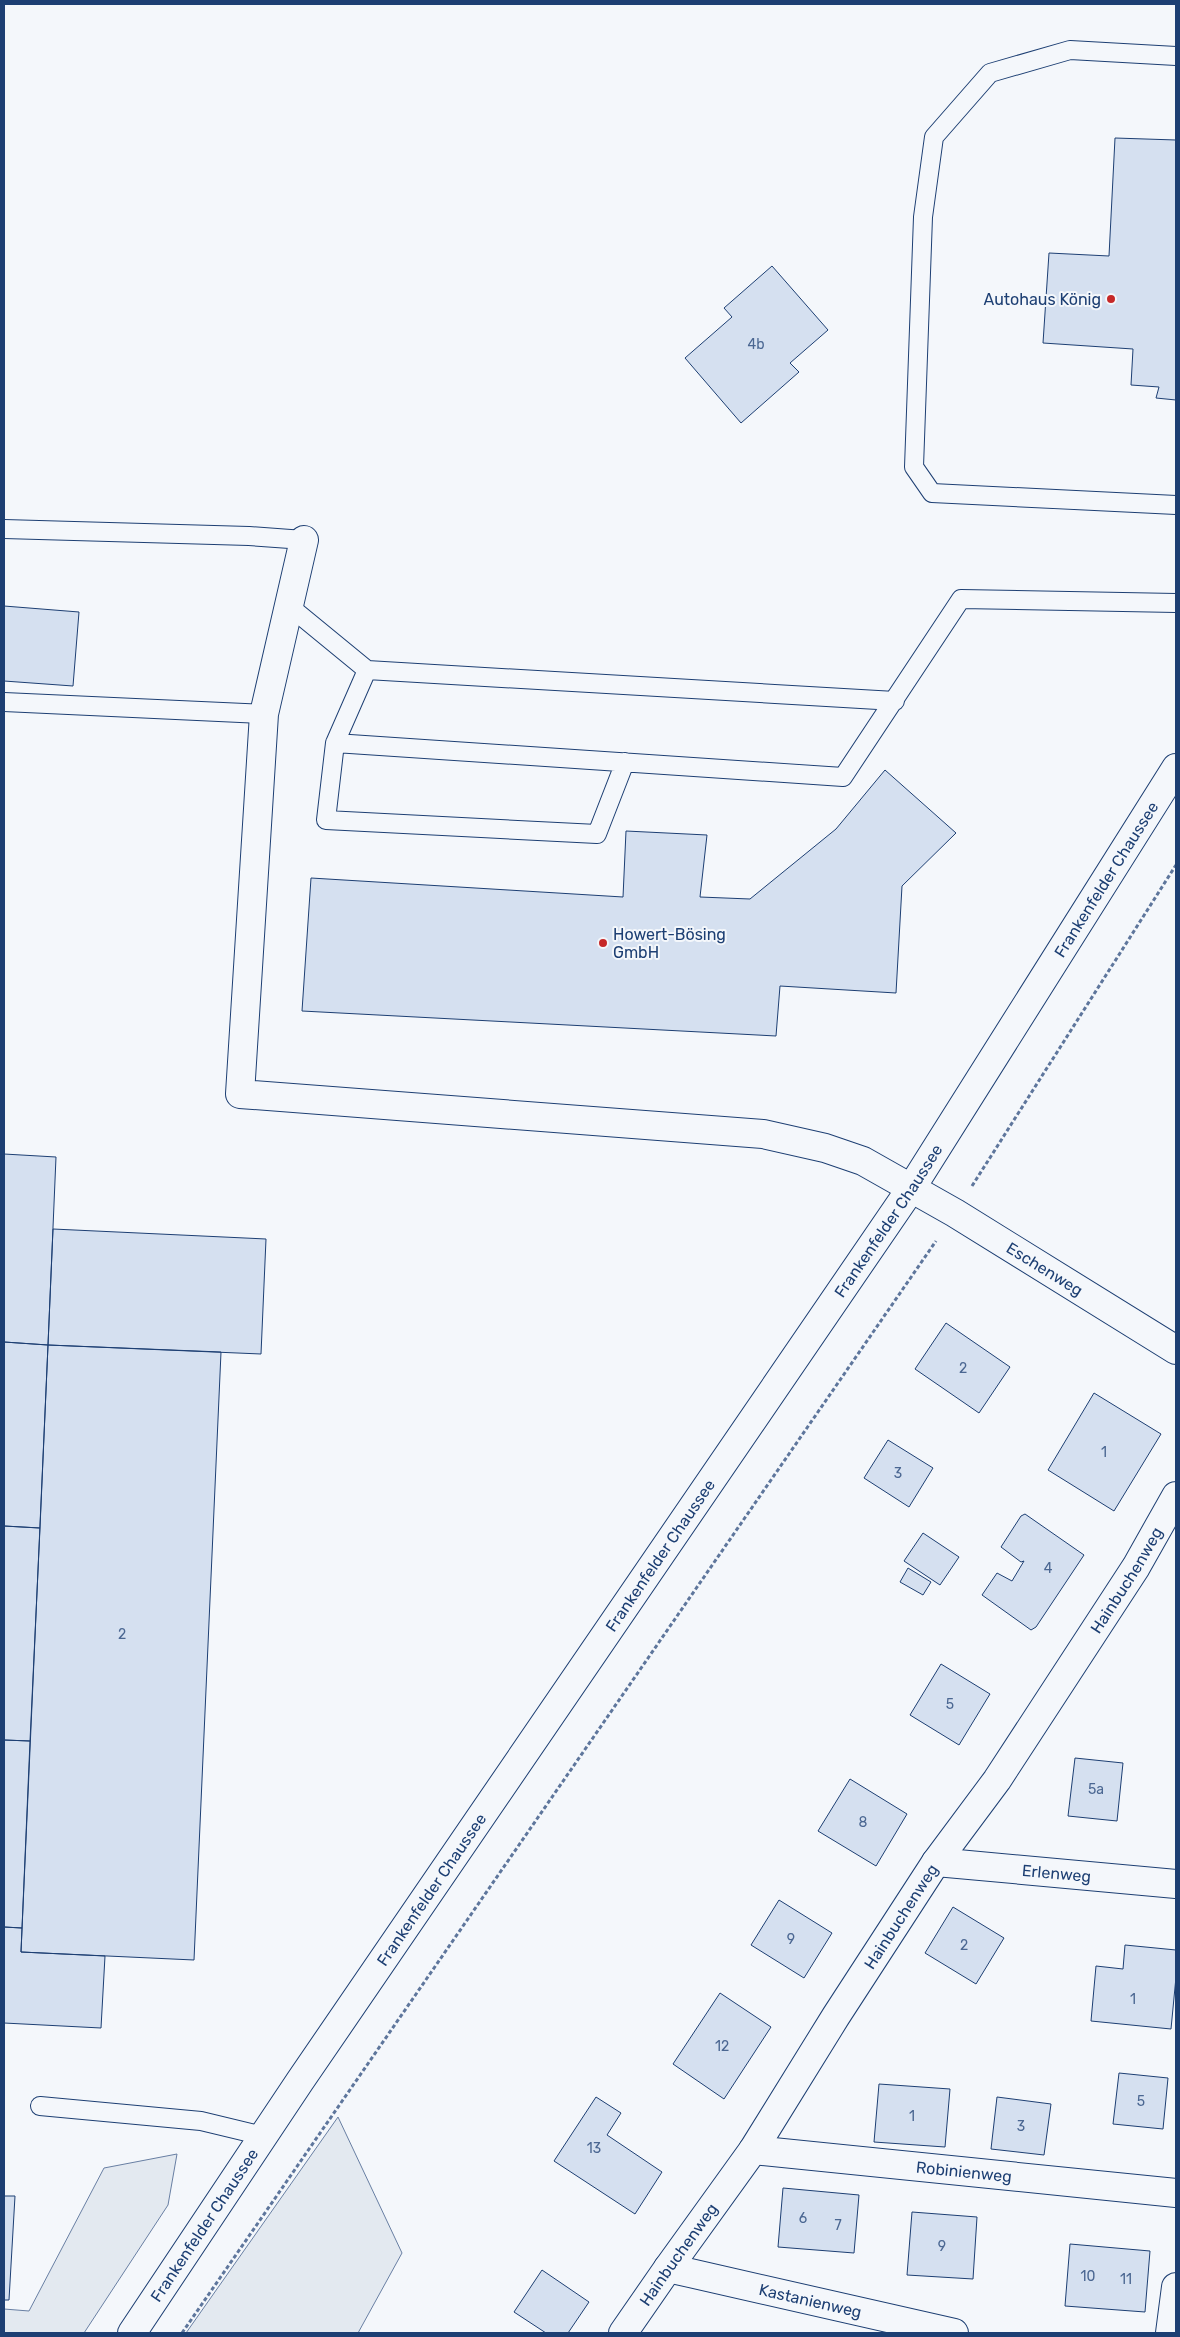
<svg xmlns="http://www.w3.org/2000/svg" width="1180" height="2337" font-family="Rubik,sans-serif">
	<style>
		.green { fill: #e3e9f0; stroke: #687fa3 }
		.building { fill: #d5e0f0; stroke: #1d3f73 }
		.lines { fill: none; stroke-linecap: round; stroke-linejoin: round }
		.service-casing { stroke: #1d3f73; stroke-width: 20 }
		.minor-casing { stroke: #1d3f73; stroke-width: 30 }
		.tertiary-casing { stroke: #1d3f73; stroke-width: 30 }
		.path { stroke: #5e769c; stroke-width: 3; stroke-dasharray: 4 2.5; stroke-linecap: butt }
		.service { stroke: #f4f7fb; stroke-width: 18 }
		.minor { stroke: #f4f7fb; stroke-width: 28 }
		.tertiary { stroke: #f4f7fb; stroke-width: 28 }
		.poi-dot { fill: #c62828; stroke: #f4f7fb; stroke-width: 2 }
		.labels { text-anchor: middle; stroke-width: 4; stroke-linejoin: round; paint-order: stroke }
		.number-label { font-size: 14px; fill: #4b6792 }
		.poi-label { font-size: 16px; fill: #1d3f73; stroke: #f4f7fb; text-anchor: end }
		.street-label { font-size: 16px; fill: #1d3f73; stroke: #f4f7fb }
	</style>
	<rect width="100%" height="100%" fill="#f4f7fb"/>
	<path class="green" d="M338,2117L402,2253L358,2333H186Z
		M177,2154L168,2205L84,2333H4V2309L29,2311L104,2168Z"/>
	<path class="building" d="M1115,138L1176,140V400L1156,398L1159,387L1131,385L1133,349L1043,343L1049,253L1109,256Z
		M772,266L828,330L790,363L799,372L741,423L685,358L732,317L724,308Z
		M4,606L79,612L73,686L4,681Z
		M885,770L956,833L902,886L896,993L780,986L776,1036L302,1011L311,878L623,897L626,831L707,835L700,897L750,899L836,829Z
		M4,1154L56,1157L48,1345L4,1342Z
		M53,1229L266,1239L261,1354L48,1345Z
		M946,1323L1010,1367L979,1413L915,1369Z
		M4,1342L48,1345L40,1528L4,1526Z
		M48,1345L221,1352L194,1960L21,1952Z
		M1094,1393L1161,1434L1114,1511L1048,1470Z
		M888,1440L933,1468L909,1507L864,1478Z
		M1025,1514L1084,1555L1036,1627L1031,1630L982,1595L997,1573L1012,1581L1024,1561L1021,1562L1001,1547L1021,1516Z
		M4,1526L40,1528L30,1741L4,1740Z
		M923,1533L959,1557L940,1585L904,1561Z
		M908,1568L931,1582L923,1595L900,1582Z
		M941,1664L990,1694L959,1745L910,1715Z
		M4,1740L30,1741L22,1928L4,1927Z
		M1075,1758L1123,1763L1117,1821L1068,1816Z
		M850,1779L907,1814L876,1866L818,1831Z
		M779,1900L832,1933L804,1978L751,1945Z
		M953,1907L1004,1938L976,1984L925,1953Z
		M4,1927L22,1928L21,1952L105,1956L101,2028L4,2023Z
		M1125,1945L1176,1950V1977L1171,2029L1091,2021L1096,1966L1123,1969Z
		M720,1993L771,2027L724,2099L673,2064Z
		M1119,2073L1168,2078L1163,2129L1113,2124Z
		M879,2084L950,2089L945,2147L874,2142Z
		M596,2097L621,2113L607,2135L662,2172L635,2214L554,2161Z
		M997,2097L1051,2104L1044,2155L991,2149Z
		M783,2188L859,2195L854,2253L778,2247Z
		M4,2196H15L9,2300H4Z
		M912,2212L977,2217L973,2279L907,2275Z
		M1070,2244L1150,2251L1145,2312L1065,2306Z
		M542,2270L589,2302L568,2333H546L514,2312Z"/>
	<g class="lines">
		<defs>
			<path id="service" d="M1176,56L1070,50L990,73L934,137L923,217L914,467L932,493L1176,505
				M4,529L249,536L304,540
				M289,606L367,670L895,701
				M4,702L264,714
				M335,743L367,670
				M625,762L597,834L326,820L335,743L843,777L961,599L1176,603
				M40,2106L201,2121L263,2136"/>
			<g id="minor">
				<path id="s1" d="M304,540L264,714L240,1094L763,1134L825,1148L863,1161L955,1213L1176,1350"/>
				<path id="s2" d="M936,1862L1176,1884"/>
				<path id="s3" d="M753,2150L1176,2193"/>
				<path id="s4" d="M668,2268L954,2333"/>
				<path id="s5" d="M623,2333L668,2268L753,2150L836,2016L936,1862L997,1780L1136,1567L1176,1496"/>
				<path d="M1170,2333L1176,2287"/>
			</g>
			<g id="tertiary">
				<path id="s6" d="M132,2333L300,2081L912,1187L1176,768"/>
			</g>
		</defs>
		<use href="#service" class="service-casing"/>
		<use href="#minor" class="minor-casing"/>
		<use href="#tertiary" class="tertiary-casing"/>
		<path class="path" d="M972,1186L1176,865
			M182,2333L936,1241"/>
		<use href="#service" class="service"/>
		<use href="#minor" class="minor"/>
		<use href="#tertiary" class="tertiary"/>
	</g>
	<g class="poi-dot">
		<circle cx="1111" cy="299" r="5"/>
		<circle cx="603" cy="943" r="5"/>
	</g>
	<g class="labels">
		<g class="number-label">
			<text x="756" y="349">4b</text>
			<text x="963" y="1373">2</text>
			<text x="1104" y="1457">1</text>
			<text x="898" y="1478">3</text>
			<text x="1048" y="1573">4</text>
			<text x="122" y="1639">2</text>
			<text x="950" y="1709">5</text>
			<text x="1096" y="1794">5a</text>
			<text x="863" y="1827">8</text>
			<text x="791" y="1944">9</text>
			<text x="964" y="1950">2</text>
			<text x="1133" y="2004">1</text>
			<text x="722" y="2051">12</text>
			<text x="1141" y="2106">5</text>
			<text x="912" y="2121">1</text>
			<text x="1021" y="2131">3</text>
			<text x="594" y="2153">13</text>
			<text x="803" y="2223">6</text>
			<text x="838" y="2230">7</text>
			<text x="942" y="2251">9</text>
			<text x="1088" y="2281">10</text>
			<text x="1126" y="2284">11</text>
		</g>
		<g class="poi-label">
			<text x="1101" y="305">Autohaus König</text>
			<text x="613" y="940" text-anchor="start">Howert-Bösing<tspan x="613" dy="18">GmbH</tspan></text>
		</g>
		<g class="street-label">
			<text dy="6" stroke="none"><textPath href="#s6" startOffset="1750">Frankenfelder Chaussee</textPath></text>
			<text dy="6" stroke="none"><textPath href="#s6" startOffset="1345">Frankenfelder Chaussee</textPath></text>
			<text dy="6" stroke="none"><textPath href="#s1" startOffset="1399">Eschenweg</textPath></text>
			<text dy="6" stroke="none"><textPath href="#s6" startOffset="940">Frankenfelder Chaussee</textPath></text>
			<text dy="6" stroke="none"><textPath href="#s5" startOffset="906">Hainbuchenweg</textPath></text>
			<text dy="6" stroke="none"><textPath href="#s2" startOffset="121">Erlenweg</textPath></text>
			<text dy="6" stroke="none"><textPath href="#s6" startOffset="535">Frankenfelder Chaussee</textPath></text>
			<text dy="6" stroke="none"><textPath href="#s5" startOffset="501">Hainbuchenweg</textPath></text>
			<text dy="6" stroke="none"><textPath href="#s3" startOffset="212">Robinienweg</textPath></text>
			<text dy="6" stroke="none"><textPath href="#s6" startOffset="130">Frankenfelder Chaussee</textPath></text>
			<text dy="6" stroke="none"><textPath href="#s5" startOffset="96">Hainbuchenweg</textPath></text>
			<text dy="6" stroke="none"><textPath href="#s4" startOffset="146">Kastanienweg</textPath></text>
		</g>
	</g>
	<rect width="1180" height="2337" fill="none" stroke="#1d3f73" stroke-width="10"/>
</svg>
